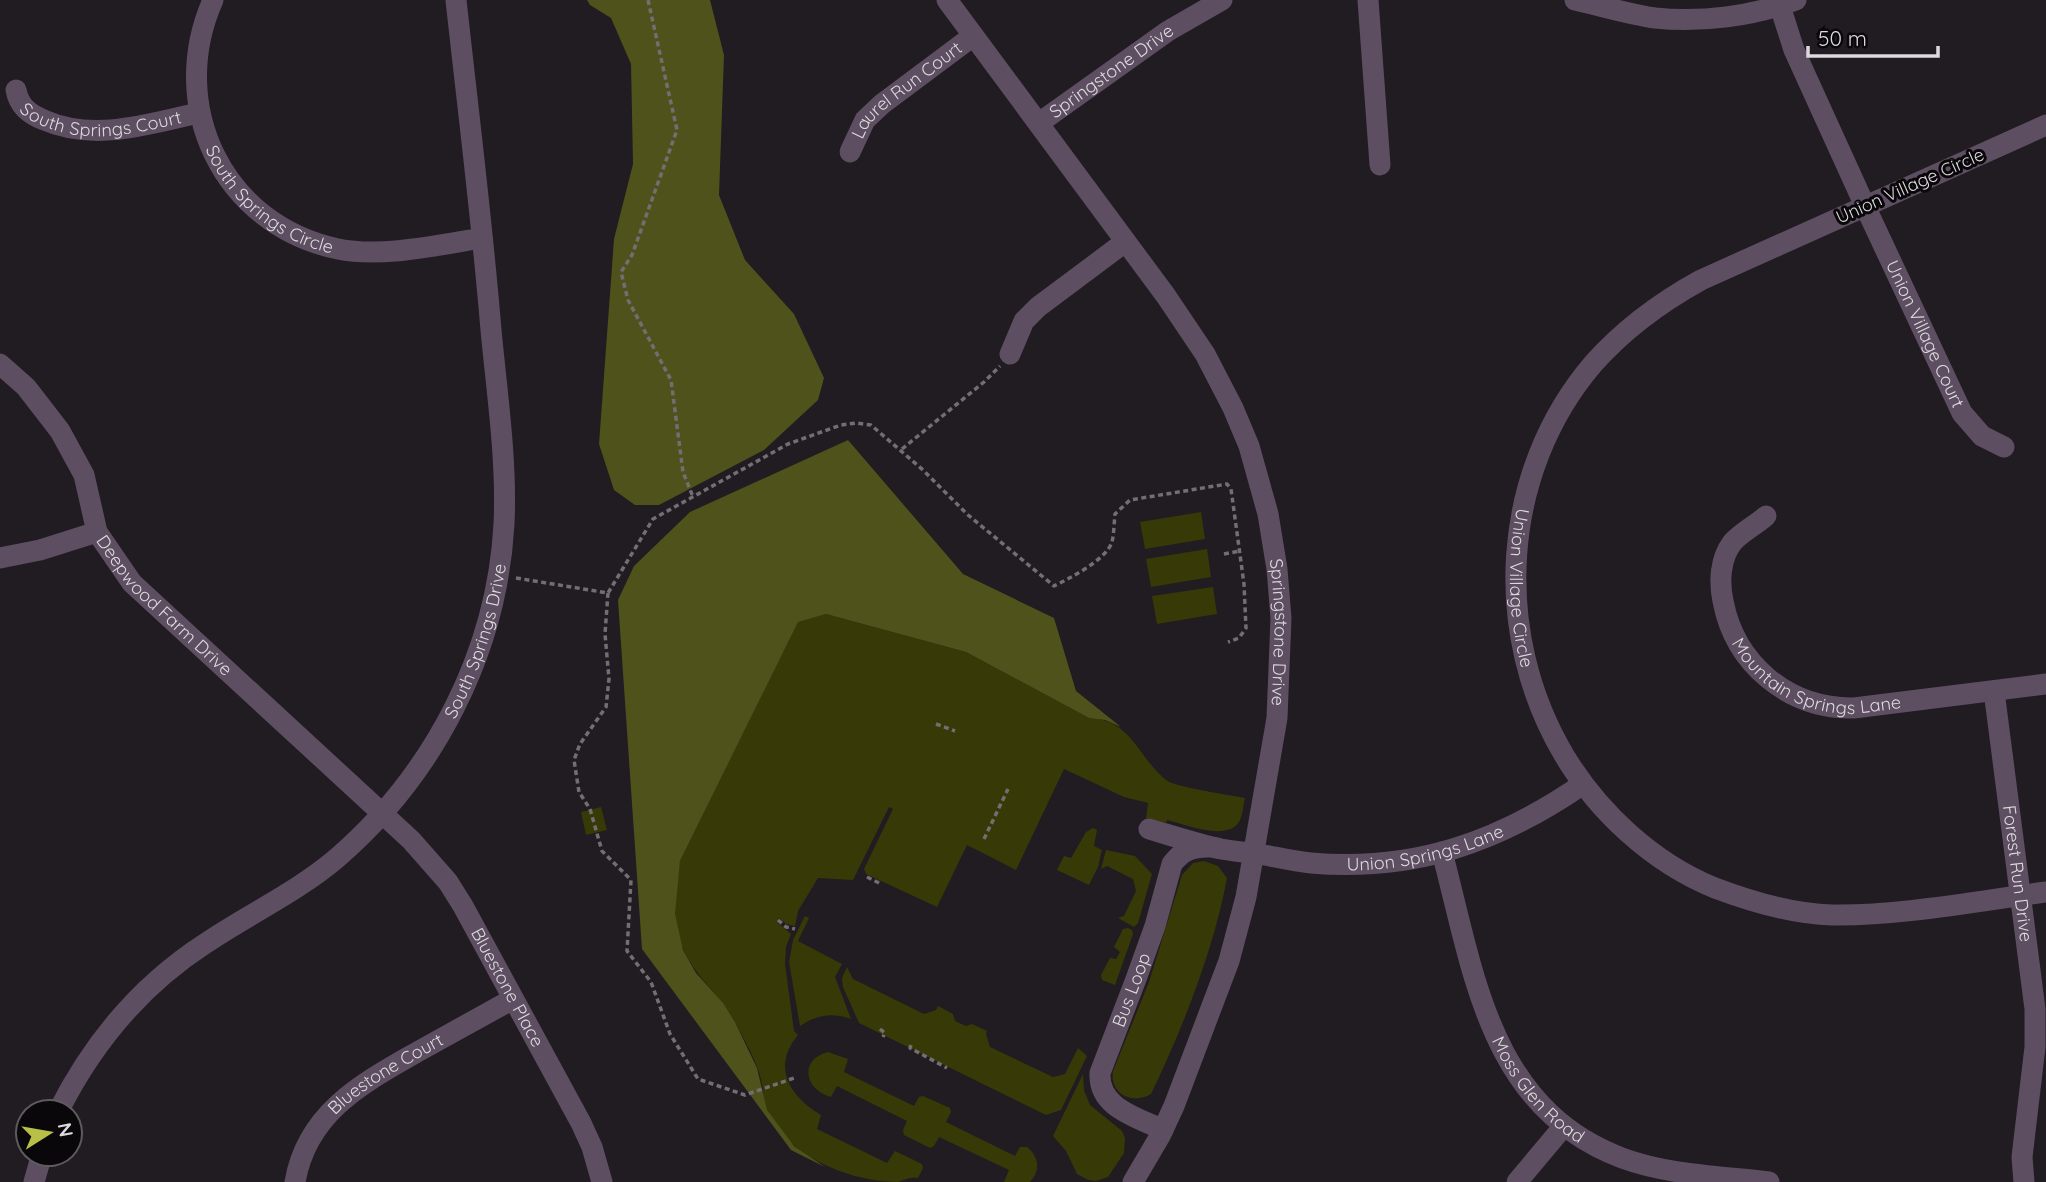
<svg xmlns="http://www.w3.org/2000/svg" width="2046" height="1182" font-family="Quicksand,sans-serif">
	<style>
		.green { fill: #373a06 }
		.forest { fill: #4f521a }
		.lines { fill: none; stroke-linecap: round; stroke-linejoin: round }
		.path { stroke: #736e74; stroke-width: 3.5; stroke-dasharray: 5 3.5; stroke-linecap: butt }
		.minor { stroke: #5d4e61; stroke-width: 21 }
		.labels { text-anchor: middle; stroke-width: 6; stroke-linejoin: round; paint-order: stroke }
		.street-label { font-size: 18px; fill: #dddade; stroke: #09070a }
	</style>
	<rect width="100%" height="100%" fill="#211b22"/>
	<path class="green" d="M1201,512L1205,539L1145,549L1140,522Z
		M1207,549L1211,577L1151,587L1146,559Z
		M1213,587L1217,614L1157,624L1152,596Z
		M826,614L966,652L1089,718C1132,720 1137,756 1166,780C1174,787 1230,795 1245,798C1243,805 1243,814 1240,820C1229,843 1185,824 1167,820L1166,823L1146,818L1148,803L1124,797L1064,769L1016,870L967,845L937,907L866,874L864,869L893,809L889,807L853,880L818,878L798,911L795,926L786,924L779,918L777,922L791,934L786,947L785,964L794,1031L798,1035C771,1067 790,1097 821,1115L817,1129L887,1163L895,1151L922,1164L923,1168L918,1178C909,1177 905,1180 898,1182C863,1182 821,1168 795,1146C786,1138 770,1120 766,1108C763,1097 763,1084 759,1072C753,1055 744,1039 736,1024C719,992 688,972 678,935C671,911 677,885 680,861L798,621Z
		M601,807L607,830L586,835L581,812Z
		M1093,828L1097,830L1094,846L1102,850L1098,867L1089,885L1057,870L1064,856L1071,858L1086,832Z
		M1106,850L1135,856L1152,874L1138,923L1134,927L1118,918L1124,916L1136,891L1133,879L1107,866L1101,869Z
		M1204,861L1218,866L1227,878C1214,949 1182,1030 1151,1094C1133,1105 1109,1094 1113,1071L1149,982L1182,875L1193,863Z
		M805,916L809,918L798,941L842,964L835,977L851,1019C833,1012 816,1015 800,1026L789,962L793,940Z
		M1128,928L1132,930L1133,934L1115,985L1102,980L1101,975L1110,958L1116,959L1120,952L1114,947L1123,929Z
		M847,967L853,979L924,1014L936,1010L938,1006L953,1014L955,1021L966,1026L972,1024L987,1031L986,1034L990,1047L1053,1077L1065,1074L1078,1048L1087,1056L1061,1110L1046,1115L859,1023L843,987L842,978Z
		M828,1052L848,1059L844,1072L914,1106L919,1097L923,1096L950,1108L951,1112L946,1122L1015,1156L1020,1147H1027C1039,1157 1041,1170 1030,1182H1004L1009,1170L939,1137L934,1146L930,1148L904,1135L903,1130L907,1121L837,1086L831,1097C805,1090 798,1060 828,1052Z
		M1083,1074L1084,1090L1090,1105L1122,1131L1125,1138L1124,1153L1108,1177L1096,1181L1088,1180L1077,1174L1066,1151L1053,1136Z"/>
	<path class="forest" d="M587,0H710L724,55L719,195L745,260L794,314L824,378L818,400L764,450L659,505H635L614,490L599,444L614,239L633,164L631,64L611,18L590,5Z
		M848,440L963,574L1054,618L1076,691L1121,727L1105,720L1089,718L966,652L826,614L798,622L680,861L675,914L683,950L696,973L723,1003L735,1022L757,1068L767,1110L794,1146L825,1167L791,1150L642,949L618,600L634,566L690,512Z"/>
	<g class="lines">
		<path class="path" d="M648,0L677,130L632,255L621,272L628,300L671,380L683,472L693,497
			M902,449L984,382L1000,366
			M1224,554L1240,551
			M516,578L608,593L653,519L788,444L841,425L856,423L871,425L923,470L968,515L1054,586C1070,578 1106,560 1112,542C1114,534 1114,523 1115,514L1130,500L1227,484L1231,489L1244,584L1246,628L1239,638L1228,642
			M608,593L605,634L609,679L606,707L580,744L574,760L579,792L590,809L602,851L631,880L627,951L651,982L670,1034L698,1079L745,1095L797,1077
			M936,724L955,731
			M984,839L1008,789
			M867,877L881,884
			M778,920L786,927L795,929
			M880,1029L885,1033L883,1037
			M911,1045L910,1048L947,1068"/>
		<g class="minor">
			<path id="s1" d="M213,0C166,106 223,225 338,249C381,258 439,245 482,238"/>
			<path id="s2" d="M947,0L1166,296L1205,354L1233,408L1249,446L1268,514L1277,569L1281,618L1277,718L1246,897L1229,961L1174,1106L1160,1136L1133,1182"/>
			<path d="M1368,0L1380,165"/>
			<path d="M1575,0C1602,6 1628,14 1655,18C1701,23 1753,16 1796,0"/>
			<path id="s3" d="M1780,6L1794,50L1865,206L1962,413L1982,436L2004,447"/>
			<path id="s4" d="M16,90C19,106 29,114 44,120C94,142 148,124 198,113"/>
			<path id="s5" d="M1039,123L1168,31L1222,0"/>
			<path id="s6" d="M2046,125L1701,280C1661,302 1624,329 1593,364C1500,473 1492,634 1564,755C1598,812 1653,863 1715,888C1752,902 1793,914 1832,915C1900,916 1978,901 2046,892"/>
			<path id="s7" d="M850,152L865,120L882,104L973,36"/>
			<path d="M1010,354L1024,321L1038,307L1125,242"/>
			<path id="s8" d="M0,364L26,387L60,431L84,475L97,532L132,583L411,840L448,882L463,906L581,1123L592,1147L602,1182"/>
			<path id="s9" d="M1766,516C1756,525 1740,533 1732,543C1720,559 1719,582 1723,601C1735,664 1788,709 1854,708L2046,684"/>
			<path d="M0,558L40,550L97,532"/>
			<path id="s10" d="M1994,691L2035,1009V1047L2022,1157L2024,1182"/>
			<path id="s11" d="M1149,829C1173,836 1197,844 1221,849C1232,851 1242,852 1253,853C1272,856 1291,861 1311,863C1414,872 1499,842 1583,784"/>
			<path id="s12" d="M1442,852C1474,973 1489,1108 1622,1158C1668,1175 1720,1176 1769,1182"/>
			<path id="s13" d="M58,1112C92,1044 141,985 206,943C249,914 297,892 337,858C434,774 497,653 504,524C507,460 497,394 491,330C482,220 468,110 456,0"/>
			<path id="s14" d="M1163,1130C1137,1117 1098,1108 1100,1073L1136,979L1155,926L1172,864C1182,851 1191,847 1208,847"/>
			<path d="M34,1182L42,1154"/>
			<path id="s15" d="M295,1182C307,1112 363,1083 419,1051C450,1034 481,1017 513,999"/>
			<path d="M1517,1182L1564,1126"/>
		</g>
	</g>
	<g class="labels">
		<g class="street-label">
			<text dy="6" stroke="none"><textPath href="#s5" startOffset="89">Springstone Drive</textPath></text>
			<text dy="6" stroke="none"><textPath href="#s7" startOffset="86">Laurel Run Court</textPath></text>
			<text dy="6" stroke="none"><textPath href="#s4" startOffset="100">South Springs Court</textPath></text>
			<text transform="translate(1910 186) rotate(-24)" y="6">Union Village Circle</text>
			<text dy="6" stroke="none"><textPath href="#s1" startOffset="233">South Springs Circle</textPath></text>
			<text dy="6" stroke="none"><textPath href="#s3" startOffset="359">Union Village Court</textPath></text>
			<text dy="6" stroke="none"><textPath href="#s6" startOffset="758">Union Village Circle</textPath></text>
			<text dy="6" stroke="none"><textPath href="#s8" startOffset="299">Deepwood Farm Drive</textPath></text>
			<text dy="6" stroke="none"><textPath href="#s2" startOffset="730">Springstone Drive</textPath></text>
			<text dy="6" stroke="none"><textPath href="#s13" startOffset="646">South Springs Drive</textPath></text>
			<text dy="6" stroke="none"><textPath href="#s9" startOffset="240">Mountain Springs Lane</textPath></text>
			<text dy="6" stroke="none"><textPath href="#s11" startOffset="282">Union Springs Lane</textPath></text>
			<text dy="6" stroke="none"><textPath href="#s10" startOffset="184">Forest Run Drive</textPath></text>
			<text dy="6" stroke="none"><textPath href="#s8" startOffset="817">Bluestone Place</textPath></text>
			<text dy="6" stroke="none"><textPath href="#s14" startOffset="180">Bus Loop</textPath></text>
			<text dy="6" stroke="none"><textPath href="#s15" startOffset="147">Bluestone Court</textPath></text>
			<text dy="6" stroke="none"><textPath href="#s12" startOffset="261">Moss Glen Road</textPath></text>
		</g>
	</g>
	<g transform="translate(49 1133) rotate(79)"><circle r="33" fill="#09070a" stroke="#5e5b5f" stroke-width="2"/>
	<path d="M0-5L12 26L0 18L-12 26Z" fill="#b9c046"/>
	<text y="-10" font-size="19" font-weight="bold" text-anchor="middle" fill="#dddade">N</text>
	</g>
	<path d="M1808 46v10h130v-10" fill="none" stroke="#dddade" stroke-width="3.5"/>
	<text x="1818" y="46" font-size="21" fill="#dddade" stroke="#09070a" stroke-width="5" paint-order="stroke">50 m</text>
</svg>
